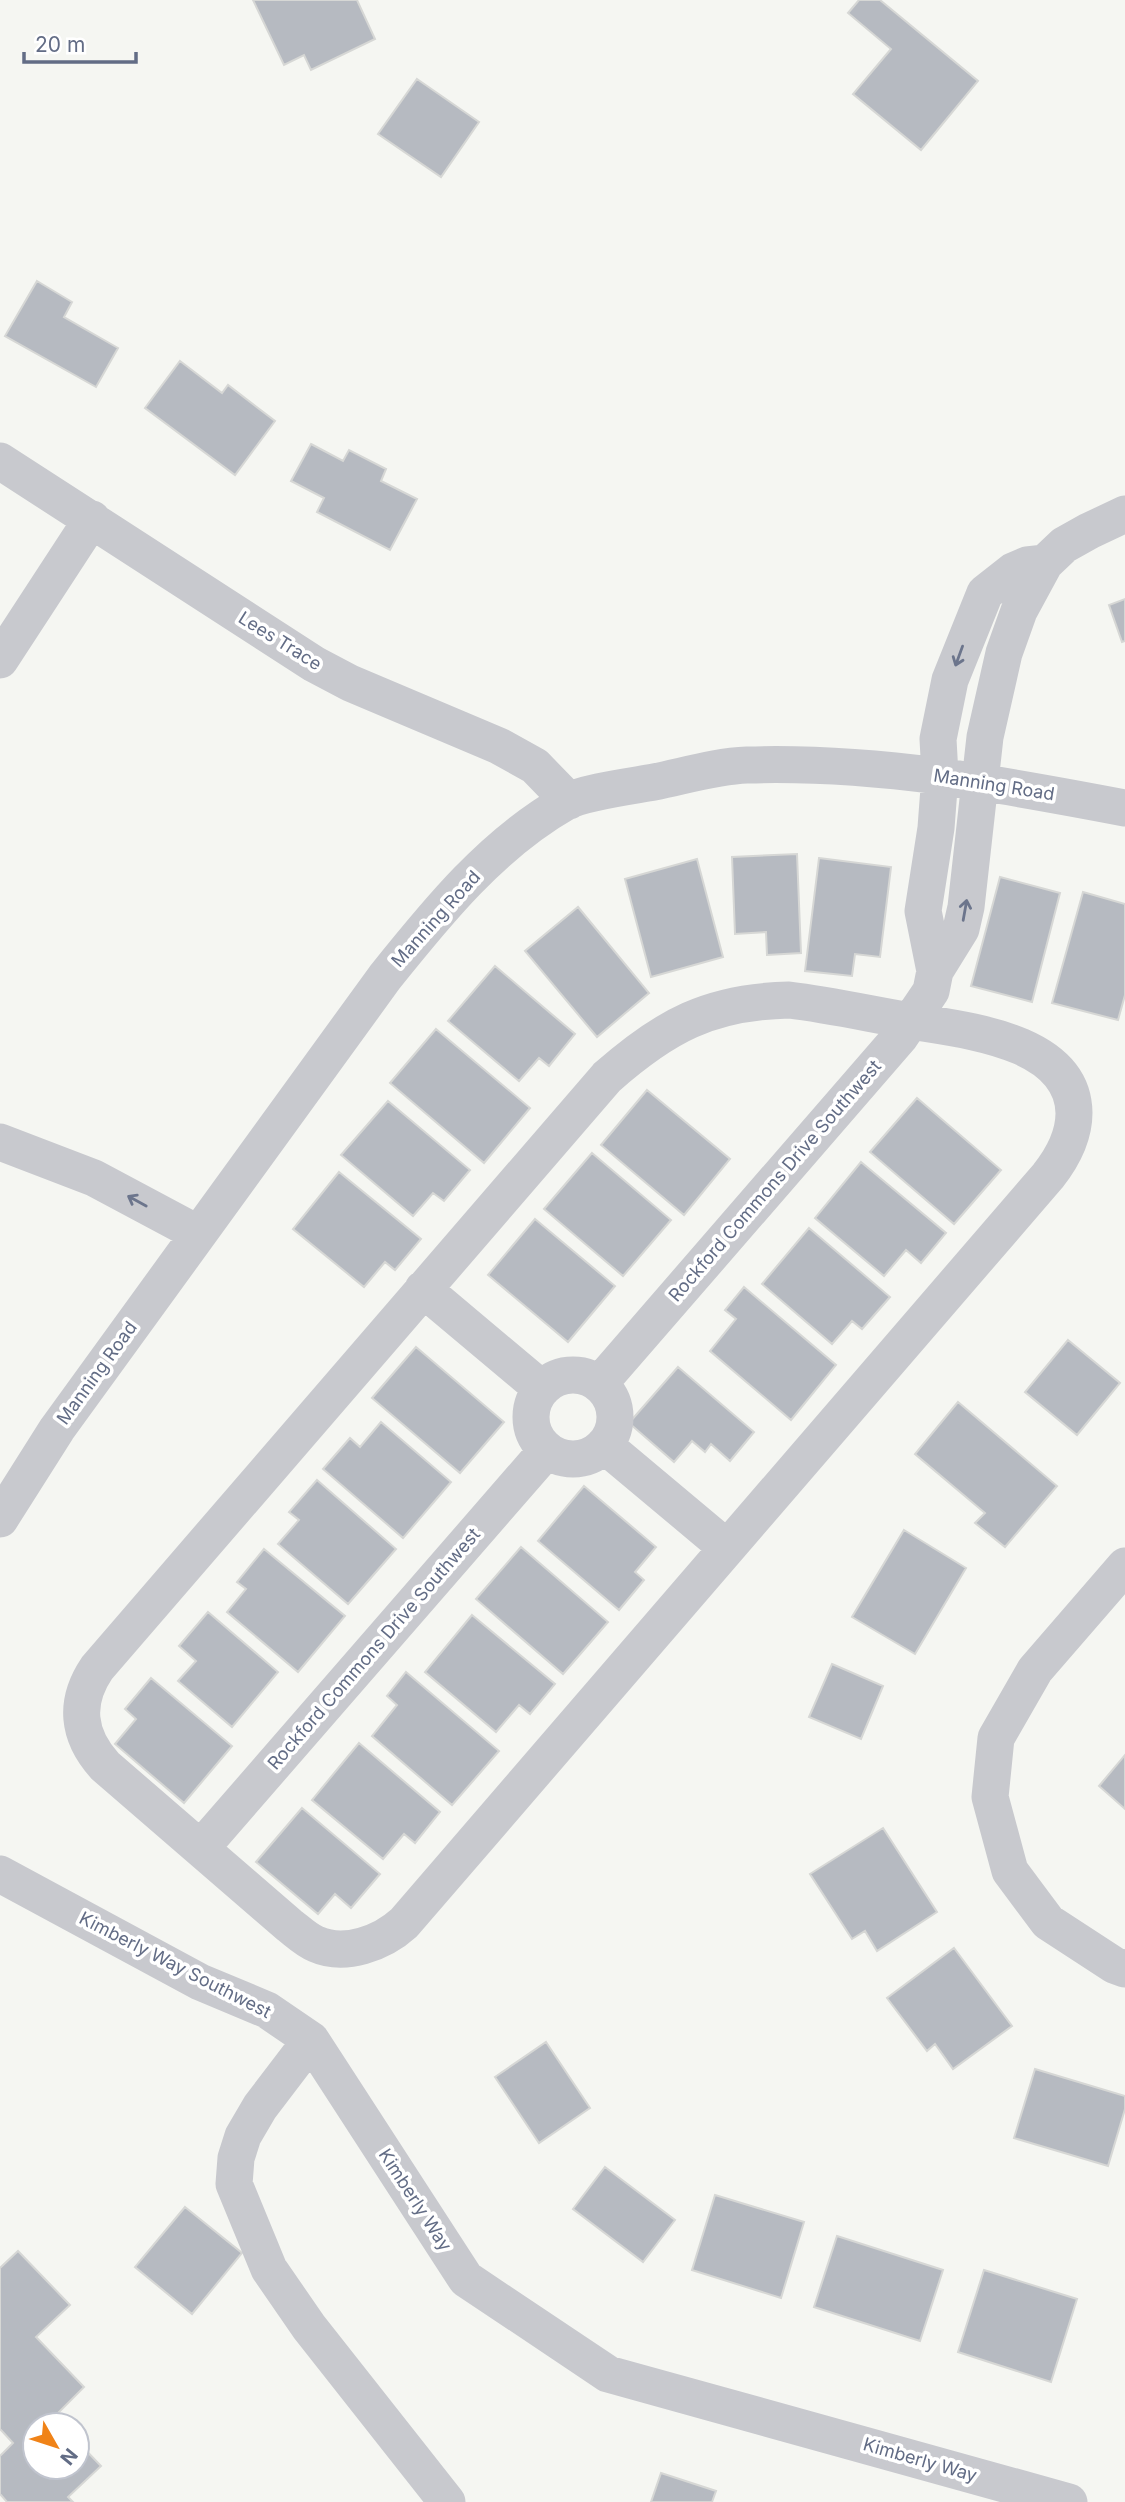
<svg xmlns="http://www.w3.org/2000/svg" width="1125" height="2502" font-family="Inter,sans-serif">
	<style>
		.building { fill: #b6bac1; stroke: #d6d7d5; stroke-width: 2 }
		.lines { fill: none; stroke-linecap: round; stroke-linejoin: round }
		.minor { stroke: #c8c9ce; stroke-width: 37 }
		.oneway { stroke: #6c758c }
		.labels { text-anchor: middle; stroke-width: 7; stroke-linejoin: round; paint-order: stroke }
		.street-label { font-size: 18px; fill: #626c85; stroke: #fff }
	</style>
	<rect width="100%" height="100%" fill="#f5f6f2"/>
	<path class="building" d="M253,0H357L375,39L311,70L304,55L284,65Z
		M859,0H880L978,81L921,150L853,94L891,49L848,13Z
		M417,79L479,122L441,177L378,134Z
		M37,281L72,302L64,317L118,348L96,387L5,336Z
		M180,361L222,393L228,385L275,421L235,475L145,408Z
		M311,444L343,461L349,450L386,469L381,481L417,499L390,550L317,512L324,498L291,481Z
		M1125,599V641L1122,642L1109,605Z
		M797,854L801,953L767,955L766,932L735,934L732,857Z
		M819,858L891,867L880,957L855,954L852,976L805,971Z
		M697,859L723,957L651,977L625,879Z
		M1000,877L1060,893L1032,1002L971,986Z
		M1083,892L1125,904V995L1118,1020L1052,1003Z
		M578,907L649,993L597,1037L525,951Z
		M495,966L575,1034L549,1066L539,1058L519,1081L448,1021Z
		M436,1029L530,1108L484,1163L390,1083Z
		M647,1090L730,1159L684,1215L601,1145Z
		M917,1098L1001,1170L954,1224L870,1152Z
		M388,1101L470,1170L444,1201L433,1193L413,1216L341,1155Z
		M592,1153L671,1220L623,1276L544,1209Z
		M861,1162L946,1233L921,1263L906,1250L884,1276L815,1218Z
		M339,1172L421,1239L395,1270L385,1262L364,1287L293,1229Z
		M535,1219L615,1286L568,1342L488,1275Z
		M809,1228L890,1297L862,1329L852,1321L832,1344L762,1284Z
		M744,1287L836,1365L791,1420L710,1351L736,1319L725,1310Z
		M1068,1340L1120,1383L1077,1435L1025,1392Z
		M416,1347L504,1422L460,1473L372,1398Z
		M678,1367L754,1432L730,1461L711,1444L705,1452L692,1441L674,1462L629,1423Z
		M958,1402L1057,1486L1005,1547L975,1523L985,1513L915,1454Z
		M381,1422L451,1482L403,1538L323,1469L350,1438L360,1447Z
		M317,1480L396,1549L348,1604L278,1544L299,1520L289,1512Z
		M584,1486L656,1547L635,1572L644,1580L619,1610L538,1541Z
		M904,1530L966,1568L915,1654L852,1617Z
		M521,1547L608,1622L563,1674L476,1599Z
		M264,1549L345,1616L298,1672L227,1612L246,1589L237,1582Z
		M208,1612L278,1672L232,1727L178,1681L196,1661L179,1646Z
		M472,1615L555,1684L530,1714L519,1705L496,1732L425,1672Z
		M832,1664L883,1686L861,1739L809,1717Z
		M406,1672L499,1751L452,1805L372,1736L397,1705L387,1696Z
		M151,1678L232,1746L184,1803L115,1744L136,1719L125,1709Z
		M359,1743L440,1812L415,1843L404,1834L383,1859L312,1800Z
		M1125,1755V1809L1099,1786Z
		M302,1808L380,1874L351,1908L335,1894L318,1914L256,1862Z
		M883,1828L937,1912L877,1951L865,1931L852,1939L810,1874Z
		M954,1948L1012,2026L953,2069L935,2044L927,2051L887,1998Z
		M546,2042L590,2108L539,2143L495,2077Z
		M1035,2069L1125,2096V2109L1108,2166L1014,2138Z
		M605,2167L675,2220L643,2262L573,2209Z
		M715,2195L804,2222L781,2298L692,2270Z
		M185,2207L242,2253L192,2314L135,2267Z
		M837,2236L943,2270L920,2341L814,2307Z
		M18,2251L70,2305L36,2337L84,2387L54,2417L61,2425H35V2467H77V2441L101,2466L68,2497L73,2502H7L0,2494V2456L13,2443L0,2429V2268Z
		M984,2270L1077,2299L1051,2382L958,2352Z
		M661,2473L716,2491L712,2502H651Z"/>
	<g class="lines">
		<path class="minor" d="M0,461L314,664L350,683L499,746L535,766L569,801
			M0,660L92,519
			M935,971L923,911L936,828L940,775L938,739L950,680L985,593L1013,571L1027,565L1045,563
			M789,1000C830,1005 870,1014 911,1021C964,1030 1073,1040 1074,1113C1074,1137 1063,1157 1048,1176L404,1923C382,1943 345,1957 316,1944C306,1940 297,1931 289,1925L105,1766C77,1735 74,1702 97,1668L607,1077C665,1026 709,1002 789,1000Z
			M0,1142L94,1178L197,1233
			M423,1289L542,1389
			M531 1417a42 42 0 1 1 84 0a42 42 0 1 1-84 0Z
			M600,1383L900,1037L931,991L935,971L961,929L966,907L985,737L1004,653L1019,611L1045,563L1064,545L1089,531L1125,514
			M604,1445L727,1548
			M0,1519L57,1429L385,977C437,912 492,844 566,802C584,792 632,786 654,782C684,776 717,766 747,765C877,761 999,784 1125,808
			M1125,1566L1035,1670L996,1738L990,1797L1010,1871L1048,1922L1114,1965L1125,1969
			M201,1848L547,1450
			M0,1874L200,1982L267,2010L311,2040L466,2279L608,2374L1069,2502
			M311,2040L260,2107L243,2136L236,2158L234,2184L269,2269L309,2327L447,2502"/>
	</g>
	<defs><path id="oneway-shaft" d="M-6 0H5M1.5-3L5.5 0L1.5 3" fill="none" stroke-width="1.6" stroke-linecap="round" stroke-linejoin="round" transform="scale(1.75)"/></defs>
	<g class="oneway">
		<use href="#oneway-shaft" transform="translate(959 656) rotate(110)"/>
		<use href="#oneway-shaft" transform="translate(965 910) rotate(-80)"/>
		<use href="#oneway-shaft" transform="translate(137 1201) rotate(-151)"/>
	</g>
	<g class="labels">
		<g class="street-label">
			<text transform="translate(280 641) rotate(32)" y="6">Lees Trace</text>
			<text transform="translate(994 785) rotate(9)" y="6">Manning Road</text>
			<text transform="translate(436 919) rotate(-48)" y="6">Manning Road</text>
			<text transform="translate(775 1181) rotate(-49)" y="6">Rockford Commons Drive Southwest</text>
			<text transform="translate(97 1373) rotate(-54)" y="6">Manning Road</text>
			<text transform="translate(374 1649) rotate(-49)" y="6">Rockford Commons Drive Southwest</text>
			<text transform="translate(175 1965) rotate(27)" y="6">Kimberly Way Southwest</text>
			<text transform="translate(415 2200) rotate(57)" y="6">Kimberly Way</text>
			<text transform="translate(920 2460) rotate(16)" y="6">Kimberly Way</text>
		</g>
	</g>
	<g transform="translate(56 2446) rotate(129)"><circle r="33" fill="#ffffff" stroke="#c0c4ce" stroke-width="2"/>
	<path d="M0-5L12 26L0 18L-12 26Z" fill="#f08318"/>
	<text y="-10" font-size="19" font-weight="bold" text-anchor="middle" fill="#626c85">N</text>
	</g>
	<path d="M24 52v10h112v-10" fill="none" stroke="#626c85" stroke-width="3.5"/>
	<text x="35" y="52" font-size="21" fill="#626c85" stroke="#ffffff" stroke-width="5" paint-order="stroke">20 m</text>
</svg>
